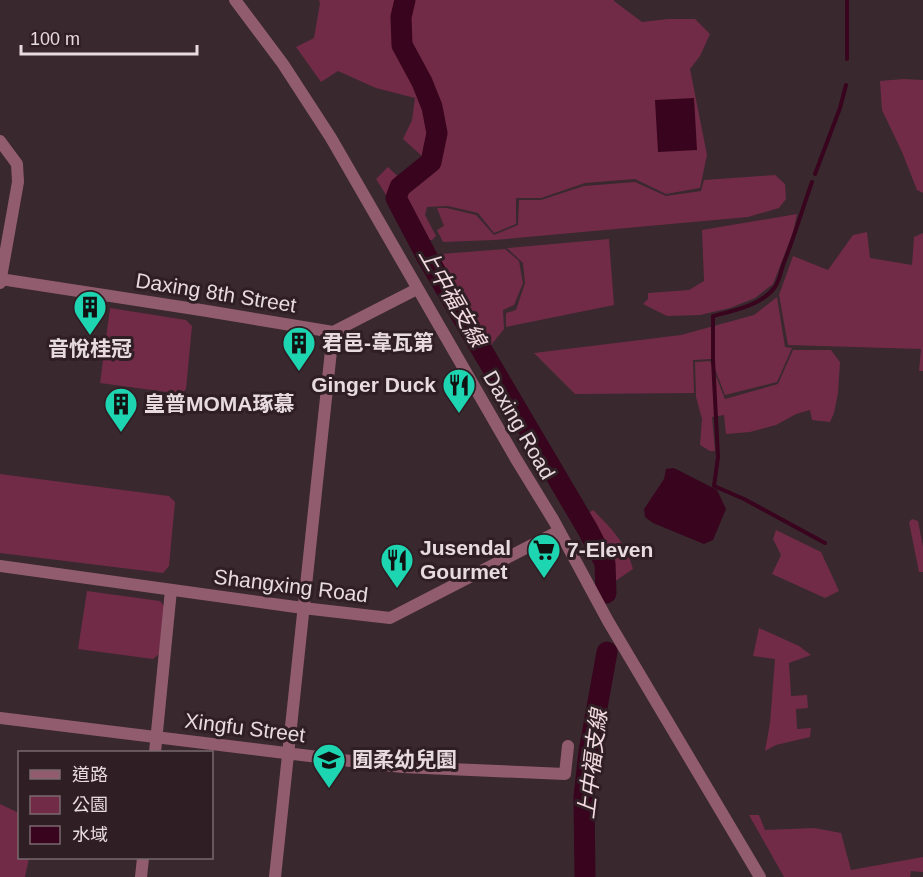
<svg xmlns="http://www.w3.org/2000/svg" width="923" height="877" font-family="Helvetica,'Noto Sans TC',sans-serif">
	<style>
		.green { fill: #712b47 }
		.water { fill: #39041d }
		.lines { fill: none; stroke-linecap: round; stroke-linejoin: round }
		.stream { stroke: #39041d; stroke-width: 4 }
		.river { stroke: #39041d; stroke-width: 21 }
		.minor { stroke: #925c6f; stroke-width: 12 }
		.tertiary { stroke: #925c6f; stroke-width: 12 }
		.labels { text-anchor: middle; stroke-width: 6; stroke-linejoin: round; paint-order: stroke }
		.street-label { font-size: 21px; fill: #e7dbdf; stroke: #2f1f24 }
		.poi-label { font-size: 21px; font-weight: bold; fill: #e7dbdf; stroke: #2f1f24; text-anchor: start }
		.water-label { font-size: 22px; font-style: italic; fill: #f2dae1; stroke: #2f1f24 }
	</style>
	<rect width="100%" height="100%" fill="#39282e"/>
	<path class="green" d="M319,0H614V1L642,22L668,19H695L710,34L700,56L690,69L707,155L700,188L666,194L635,179L585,183L541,198H516V224L494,233L478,213L448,206L427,207L425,215L436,236L432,240L415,241L376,179L388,167L408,186L432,165L403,139L412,120L415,98L376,88L338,71L321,82L296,47L314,38L320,3Z
		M903,79L923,80V193L917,190L902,152L882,110L880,81Z
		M775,175L785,184L786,199L779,208L748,217L495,240L443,242L437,230L444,226L437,208H447L476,215L494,235L518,225L519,200H541L584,186L635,182L666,196L701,191L704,180Z
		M797,214L793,233L773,284L755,298L730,308L700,315L667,316L643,304L648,299V293L689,290L704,281L702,230Z
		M867,232L870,258L912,265L914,237L923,233V371H919L921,349L788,345L779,295L793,256L828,270L853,235Z
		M609,239L614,305L506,327V313L516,310L525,283L523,263L507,248Z
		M505,249L519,261L523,283L514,305L503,310L504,329L487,350L432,257L441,254Z
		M777,297L785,347L792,348L777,382L725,395L711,359L693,360L694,393L575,394L534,353L681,335L754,315Z
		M110,308L186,320L192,326L186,389L181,394L100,383Z
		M793,350H831L840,362L838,393L834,413L830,422L812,420L810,410L796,414L776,425L750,432L726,434L724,415L712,417L715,451H710L700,445L702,419L696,397L695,362L710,361L725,399L778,384Z
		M0,474L169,496L175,502L169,566L163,573L0,553Z
		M593,510C612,529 626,543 633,569L611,584L577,520Z
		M912,519L918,521L923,547V572H919L909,522Z
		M776,530L821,552L839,591L825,598L772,574L781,555L773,539Z
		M87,591L160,601L164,606L159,654L153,659L78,649Z
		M759,628L799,646L811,655L789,663L791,696L807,695L808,708L796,709L797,729L811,728L810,737L776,745L765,751L770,723L775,659L753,656Z
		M0,804L19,813L20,858H29L25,877H0Z
		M749,815H759L765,830L814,828L841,833L851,870L923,857V872L911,871L910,877H784Z"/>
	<path class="water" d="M694,98L697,150L658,152L655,100Z
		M674,468L717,490L726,509L713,540L704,544L653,523L645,517L644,509L664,479L666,469Z"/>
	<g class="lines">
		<path class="stream" d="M847,0V59
			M815,174L840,108L846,85
			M812,182C802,210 794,238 783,265C781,272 779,281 775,287C762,305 733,311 713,316V360L718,457L714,486L744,499L825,543"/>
		<path class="river" d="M405,0L401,17L402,45L422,82L432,107L437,133L431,162L400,187L396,198L427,257L588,530L605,563L606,593
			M585,877L584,797L589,752L607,652"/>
		<path class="minor" d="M0,141L17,164L18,182L0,283
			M0,279L201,310L333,332L417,289
			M0,718L375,764L403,767L565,774L568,746
			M155,752L171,590
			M141,877L143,858
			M275,877L333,332"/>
		<path class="tertiary" d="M235,0L283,64L331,138L516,459L554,521L608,621L760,877
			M0,566L303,608L390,618L559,531"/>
	</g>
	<defs>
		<symbol id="building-pin" viewBox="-11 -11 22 30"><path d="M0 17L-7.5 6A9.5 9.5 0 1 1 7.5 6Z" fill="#1ed5b1" stroke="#2f1f24"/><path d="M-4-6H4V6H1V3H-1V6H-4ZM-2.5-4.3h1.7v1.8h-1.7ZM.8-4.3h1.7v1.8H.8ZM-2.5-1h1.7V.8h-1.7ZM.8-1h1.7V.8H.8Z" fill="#111"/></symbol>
		<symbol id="restaurant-pin" viewBox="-11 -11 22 30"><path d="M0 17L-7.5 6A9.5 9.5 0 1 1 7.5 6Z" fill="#1ed5b1" stroke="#2f1f24"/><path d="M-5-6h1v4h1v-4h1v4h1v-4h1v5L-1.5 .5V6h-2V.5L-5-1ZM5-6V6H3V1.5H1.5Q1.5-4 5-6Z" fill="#111"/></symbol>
		<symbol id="supermarket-pin" viewBox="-11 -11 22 30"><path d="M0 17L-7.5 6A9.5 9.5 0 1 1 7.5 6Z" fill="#1ed5b1" stroke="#2f1f24"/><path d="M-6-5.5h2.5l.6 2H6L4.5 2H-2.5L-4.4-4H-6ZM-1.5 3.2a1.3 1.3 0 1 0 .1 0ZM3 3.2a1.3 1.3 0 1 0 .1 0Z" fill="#111"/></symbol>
		<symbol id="school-pin" viewBox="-11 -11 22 30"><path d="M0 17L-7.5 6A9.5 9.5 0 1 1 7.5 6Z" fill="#1ed5b1" stroke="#2f1f24"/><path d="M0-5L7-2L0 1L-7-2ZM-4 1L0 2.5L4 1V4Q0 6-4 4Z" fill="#111"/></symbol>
	</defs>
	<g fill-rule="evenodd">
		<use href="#building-pin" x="71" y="288" width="38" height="52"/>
		<use href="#building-pin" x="280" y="324" width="38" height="52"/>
		<use href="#restaurant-pin" x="440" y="366" width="38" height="52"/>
		<use href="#building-pin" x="102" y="385" width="38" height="52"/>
		<use href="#supermarket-pin" x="525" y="531" width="38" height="52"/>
		<use href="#restaurant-pin" x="378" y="541" width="38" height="52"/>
		<use href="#school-pin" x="310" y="741" width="38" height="52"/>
	</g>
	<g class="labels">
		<g class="street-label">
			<text transform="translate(216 293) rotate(9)" y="7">Daxing 8th Street</text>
			<text transform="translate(519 425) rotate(60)" y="7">Daxing Road</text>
			<text transform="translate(291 586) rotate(7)" y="7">Shangxing Road</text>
			<text transform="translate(245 728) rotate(7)" y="7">Xingfu Street</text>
		</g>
		<g class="poi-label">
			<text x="322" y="350">君邑-韋瓦第</text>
			<text x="90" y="356" text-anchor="middle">音悅桂冠</text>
			<text x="436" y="392" text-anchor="end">Ginger Duck</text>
			<text x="144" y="411">皇普MOMA琢慕</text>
			<text x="420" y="555">Jusendal<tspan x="420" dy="24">Gourmet</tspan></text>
			<text x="567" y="557">7-Eleven</text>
			<text x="352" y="767">囿柔幼兒園</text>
		</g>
		<g class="water-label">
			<text transform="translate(453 297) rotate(60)" y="8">上中福支線</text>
			<text transform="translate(592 764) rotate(-83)" y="8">上中福支線</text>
		</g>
	</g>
	<rect x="18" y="751" width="195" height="108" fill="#2f1f24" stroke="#796a6f" stroke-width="1.5"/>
	<rect x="30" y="770" width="30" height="9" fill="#925c6f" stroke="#796a6f" stroke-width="1.5"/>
	<text x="72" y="781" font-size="18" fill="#e7dbdf">道路</text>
	<rect x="30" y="796" width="30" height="18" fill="#712b47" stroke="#796a6f" stroke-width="1.5"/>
	<text x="72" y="811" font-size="18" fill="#e7dbdf">公園</text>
	<rect x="30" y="826" width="30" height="18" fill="#39041d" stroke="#796a6f" stroke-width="1.5"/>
	<text x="72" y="841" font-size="18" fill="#e7dbdf">水域</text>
	<path d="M21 45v9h176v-9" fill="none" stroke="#e7dbdf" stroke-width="3"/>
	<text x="30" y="45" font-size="18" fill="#e7dbdf" stroke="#2f1f24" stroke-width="4.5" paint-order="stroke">100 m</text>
</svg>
